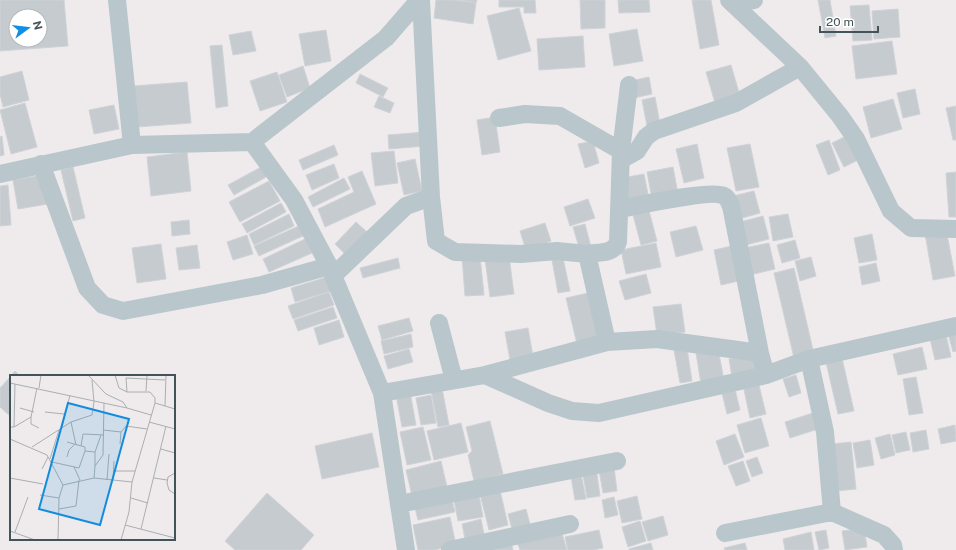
<svg xmlns="http://www.w3.org/2000/svg" width="956" height="550" font-family="'Public Sans',sans-serif">
	<style>
		.building { fill: #c5cbcf; stroke: #cfd3d8; fill-rule: evenodd }
		.lines { fill: none; stroke-linecap: round; stroke-linejoin: round }
		.minor { stroke: #b9c7cc; stroke-width: 18 }
		.inset-road { fill: none; stroke: #aaaeb2; stroke-width: 1 }
		.view { fill: #138cdd; fill-opacity: 0.15; stroke: #138cdd; stroke-width: 2 }
		.inset-edge { fill: none; stroke: #43535a; stroke-width: 2 }
	</style>
	<rect width="100%" height="100%" fill="#efebec"/>
	<path class="building" d="M0,0H64L68,46L0,51ZM16,16H40V40H16Z
		M436,0H454L476,3L473,24L434,18Z
		M459,0H477L476,3Z
		M499,0H535L536,13H524V7H499Z
		M580,0H605V28L581,29Z
		M618,0H649L650,12L619,13Z
		M692,0H711L719,45L700,49Z
		M818,0H830L836,36L825,38Z
		M869,5L872,40L853,41L850,6Z
		M519,8L531,51L498,60L487,16Z
		M898,9L900,37L874,39L872,11Z
		M637,29L643,61L614,66L609,34Z
		M326,30L331,61L305,66L299,34Z
		M251,31L256,51L233,55L229,35Z
		M583,36L585,67L539,70L537,39Z
		M892,41L897,74L856,79L852,46Z
		M222,45L228,106L216,108L210,46Z
		M731,65L740,96L715,103L706,72Z
		M303,66L310,88L287,97L279,75Z
		M22,71L29,100L3,107L0,94V77Z
		M277,72L287,102L260,111L250,81Z
		M360,74L388,88L383,97L356,83Z
		M649,77L652,94L634,98L630,81Z
		M187,82L191,123L137,127L133,86Z
		M915,89L920,114L903,118L897,93Z
		M379,96L394,103L390,113L374,107Z
		M655,97L660,124L647,126L642,100Z
		M893,99L902,129L871,138L863,107Z
		M25,103L37,147L11,154L0,110Z
		M114,105L119,129L94,134L89,110Z
		M956,106V140H953L946,108Z
		M495,117L500,152L482,155L477,120Z
		M424,132L426,146L389,149L388,135Z
		M852,133L864,157L844,167L832,143Z
		M2,136L4,155L0,156V137Z
		M829,140L840,170L828,175L816,145Z
		M593,141L599,163L585,168L578,144Z
		M697,144L704,178L684,183L676,149Z
		M750,144L759,187L736,191L727,148Z
		M334,145L338,155L303,170L299,160Z
		M394,151L398,183L375,186L371,153Z
		M187,152L191,191L151,196L147,157Z
		M415,159L422,191L404,195L397,163Z
		M334,164L339,178L312,190L306,175Z
		M263,166L268,176L234,195L228,185Z
		M73,167L85,218L73,221L61,170Z
		M673,167L678,194L652,199L647,172Z
		M362,171L376,204L325,227L318,209L354,192L348,177Z
		M956,172V217H949L946,173Z
		M644,174L649,199L626,204L622,178Z
		M43,175L48,204L18,209L13,180Z
		M344,178L350,189L313,207L308,197Z
		M269,181L280,201L240,222L229,202Z
		M8,185L11,225L0,226V186Z
		M754,191L760,213L739,219L733,196Z
		M588,199L595,218L570,226L564,207Z
		M281,203L286,212L247,233L242,224Z
		M648,207L657,241L641,245L632,211Z
		M289,214L294,226L254,245L249,234Z
		M788,214L793,237L773,241L769,217Z
		M763,216L769,239L746,245L740,222Z
		M189,220L190,234L172,236L171,222Z
		M356,222L367,232L345,254L335,244Z
		M545,223L551,241L526,250L520,231Z
		M585,224L591,247L580,251L573,227Z
		M945,224L955,276L933,280L924,228Z
		M301,225L305,235L259,256L254,246Z
		M696,226L703,250L676,257L670,232Z
		M872,234L877,260L859,263L854,238Z
		M247,235L253,254L233,260L227,242Z
		M305,239L312,253L269,272L263,259Z
		M795,240L800,258L782,263L777,245Z
		M656,243L661,267L626,274L621,250Z
		M769,243L775,269L750,275L744,248Z
		M161,244L166,279L137,283L132,248Z
		M197,245L200,268L179,270L176,248Z
		M736,245L743,280L721,285L714,250Z
		M480,256L484,295L465,296L462,257Z
		M509,256L514,294L490,297L485,259Z
		M811,257L816,276L800,281L795,261Z
		M398,258L400,268L363,278L360,268Z
		M563,258L570,291L558,293L552,260Z
		M876,263L880,281L862,285L859,267Z
		M794,268L814,354L794,358L774,273Z
		M646,274L651,293L625,300L619,281Z
		M327,277L331,291L295,302L291,288Z
		M329,292L334,305L293,319L288,306Z
		M588,293L598,339L577,344L566,298Z
		M681,304L685,332L657,335L653,307Z
		M333,307L337,318L298,331L294,320Z
		M409,318L413,331L382,340L378,326Z
		M339,320L344,337L319,345L314,328Z
		M956,324V351L953,352L946,326Z
		M944,326L951,357L935,360L928,330Z
		M528,328L533,356L510,360L505,332Z
		M411,334L413,347L384,354L381,341Z
		M922,347L927,369L898,375L893,354Z
		M687,348L692,381L680,383L674,350Z
		M409,349L413,362L388,369L384,356Z
		M718,349L724,380L701,384L696,353Z
		M753,354L756,372L732,377L729,359Z
		M842,358L854,411L838,414L826,362Z
		M15,371L20,376H11Z
		M796,375L801,393L789,397L783,379Z
		M11,376V417L0,407V388Z
		M916,377L923,413L909,415L903,379Z
		M758,381L766,414L750,418L743,385Z
		M442,388L449,425L438,427L431,390Z
		M735,389L740,410L727,414L722,393Z
		M410,392L416,425L402,427L396,395Z
		M431,395L436,423L421,425L416,398Z
		M813,413L818,429L790,438L785,422Z
		M761,418L769,446L745,453L737,425Z
		M490,421L503,474L474,481L468,455L472,451L466,427Z
		M461,423L468,452L434,460L427,431Z
		M955,425L956,441L941,444L938,429Z
		M423,427L431,460L407,465L400,432Z
		M926,430L929,449L913,452L910,433Z
		M906,432L910,450L896,453L892,435Z
		M372,433L379,467L322,479L315,446Z
		M735,434L744,457L724,465L716,441Z
		M890,434L895,455L881,459L875,438Z
		M870,440L874,465L857,468L853,443Z
		M851,442L856,489L837,491L832,444Z
		M757,457L763,473L752,477L746,461Z
		M441,461L447,487L412,496L406,470Z
		M743,461L750,481L736,486L728,466Z
		M596,467L600,496L587,498L582,469Z
		M614,467L617,491L603,493L599,470Z
		M580,469L586,499L575,500L570,471Z
		M500,490L508,525L489,530L480,494Z
		M267,493L314,535L301,550H235L225,541Z
		M479,495L483,517L458,521L454,500Z
		M451,496L455,512L418,520L414,504Z
		M637,496L642,519L622,523L617,501Z
		M614,497L618,515L605,518L602,500Z
		M526,509L531,528L513,533L508,514Z
		M663,516L668,535L648,541L642,522Z
		M450,517L456,545L434,550H418L413,525Z
		M481,519L485,539L466,544L462,524Z
		M640,521L646,541L628,547L622,527Z
		M864,528L867,547L845,550L842,531Z
		M561,530L567,550H520L517,542Z
		M599,530L603,548L593,550H568L565,537Z
		M826,530L829,548L819,550L815,532Z
		M811,532L814,550H785L783,539Z
		M510,538L513,550H490Z
		M651,543L653,550H629V549Z
		M745,543L747,550H725L724,548Z"/>
	<g class="lines">
		<path class="minor" d="M117,0L132,145
			M421,0L431,197L436,241L455,252L521,254L557,251L587,254L607,342
			M729,0L800,67L840,116L856,139L891,211L911,228L956,229
			M732,3L754,0
			M499,118L525,114L560,116L621,151
			M621,160L637,151L646,137L654,131L736,103L800,67
			M41,164L87,288L103,305L123,311L262,285L329,266
			M0,174L132,145L252,142
			M619,209C636,206 713,189 724,196C728,197 729,203 731,206L760,353L766,375
			M587,254C599,252 614,254 618,242L621,151L629,85
			M334,275L406,206L431,197
			M439,323L454,380
			M809,359L825,432L832,512L884,535L893,545L894,550
			M485,375L607,342L657,339L760,353
			M382,393L485,375L548,403L572,411L599,413L766,375L809,359L956,326
			M399,504L617,461
			M725,533L832,512
			M406,550L382,393L329,266L294,200L252,142L386,38L419,0
			M450,550L570,524"/>
	</g>
	<g transform="translate(10 375)">
		<rect width="165" height="165" fill="#efebec"/>
		<path class="inset-road" d="M78,0L96,19L113,27L117,33L141,40M105,0L109,13L117,17H140L145,23V28M0,8L117,33M29,13L31,0M136,16L137,0M117,17L116,3L155,5M155,31L156,0M10,33L24,37M35,37L54,39M21,42V49L29,53M61,47L66,70M139,47L165,54M0,52H4L5,9M4,52L21,42L27,13M52,52L60,20M93,55L111,57L116,51L137,54M0,64L37,80L53,110L84,103L122,107L119,137L111,165M57,67L75,72V76M110,69L111,57M71,71L73,59L94,60M22,72L61,47L82,40L84,27L82,5M151,74L165,78M57,82L59,75L65,69M40,84L49,55M42,87L69,93L75,76L85,77M85,91V77L91,60M64,92L70,105M32,94L38,82M104,96H125M165,98L158,102L157,108L159,115L165,119M0,103L33,109M84,103L85,91L93,80L94,28M144,103L157,105M97,105L99,79M103,105L104,86M122,107L145,28L165,34M30,120L49,123M121,123L138,128M49,134L66,131L69,105M115,150L165,163M131,154L156,51M0,156L25,165M5,157L18,122M48,165L49,123L53,110"/>
		<path class="view" d="M58,28L119,44L90,150L29,134Z"/>
		<rect width="165" height="165" class="inset-edge"/>
	</g>
	<g transform="translate(28 28) rotate(75)"><circle r="19" fill="#ffffff" stroke="#b4babd"/>
	<path d="M0-3L7 15L0 10L-7 15Z" fill="#108fe4"/>
	<text y="-6" font-size="11" font-weight="bold" text-anchor="middle" fill="#43535a">N</text>
	</g>
	<path d="M820 26v6h58v-6" fill="none" stroke="#43535a" stroke-width="2"/>
	<text x="826" y="26" font-size="12" fill="#43535a" stroke="#ffffff" stroke-width="3" paint-order="stroke">20 m</text>
</svg>
